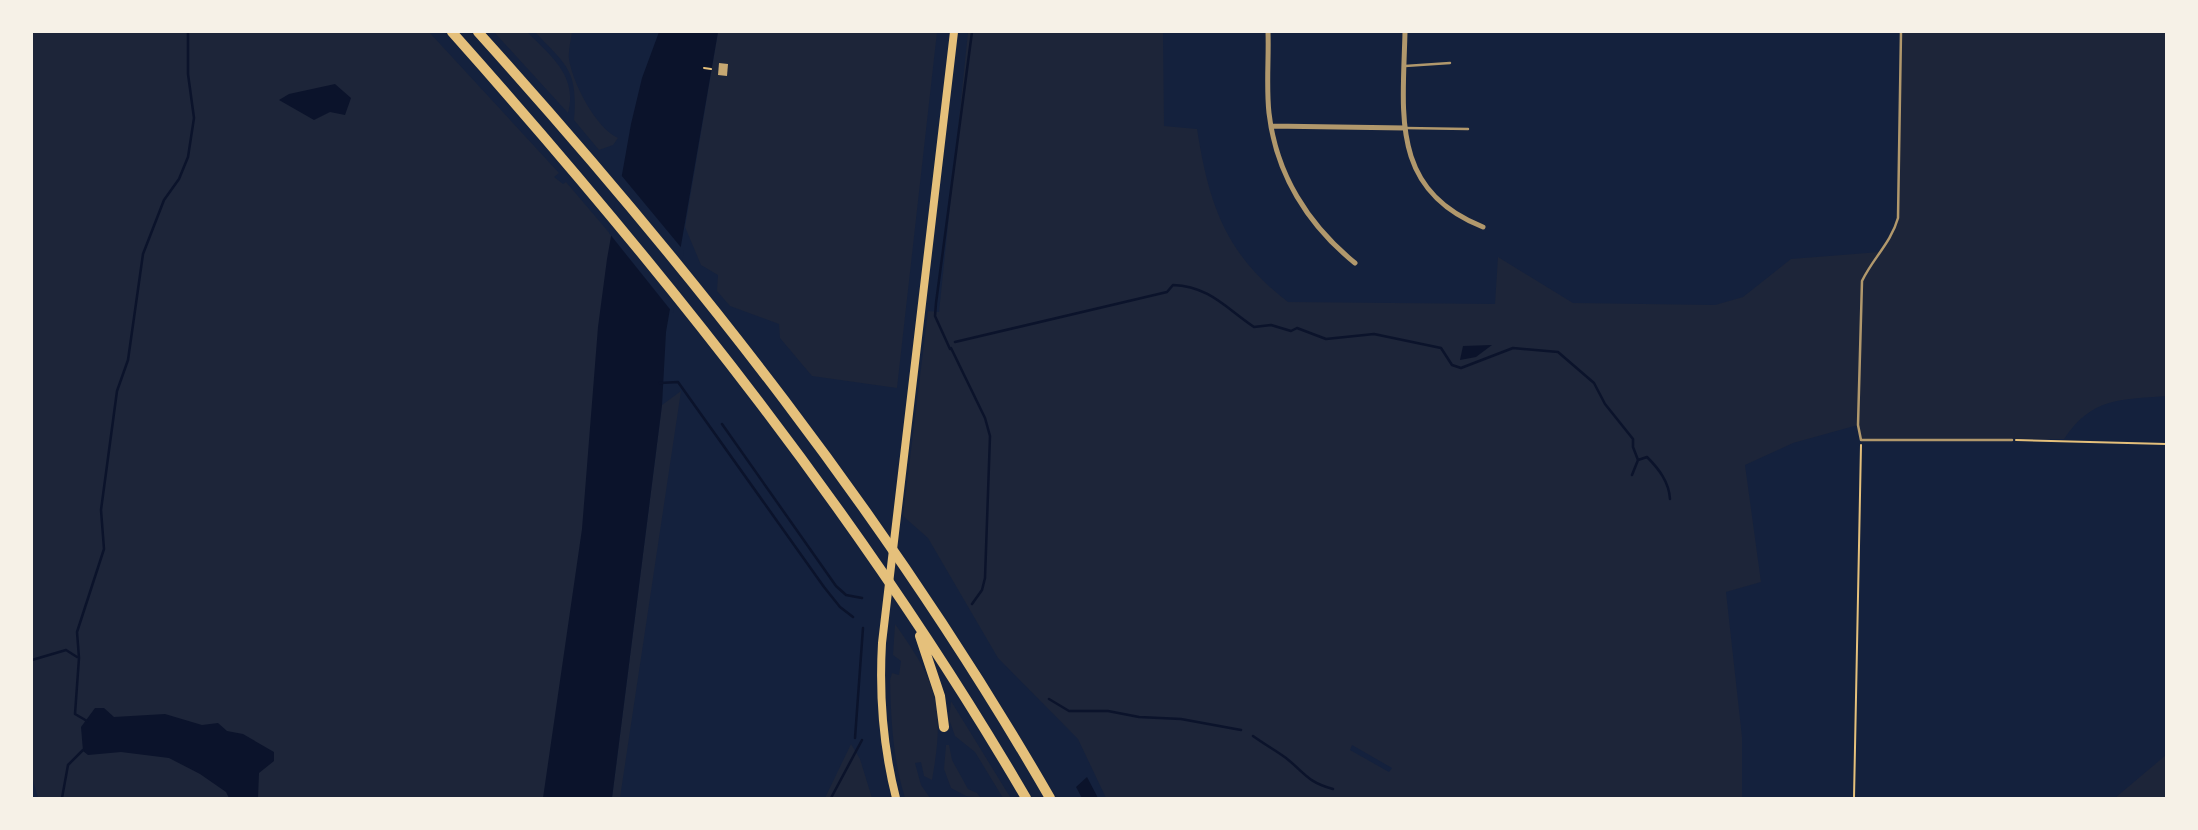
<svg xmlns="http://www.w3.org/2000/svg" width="2198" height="830" font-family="'Varela Round',sans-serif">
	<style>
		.green { fill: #1d2539; fill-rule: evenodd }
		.water { fill: #0b132b }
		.pier { fill: #14213d }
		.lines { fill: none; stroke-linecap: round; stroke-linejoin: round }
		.stream { stroke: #0b132b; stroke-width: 2.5 }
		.building { fill: #c6a872 }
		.path { stroke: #e5c07b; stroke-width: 2 }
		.service { stroke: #b1986c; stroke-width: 2.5 }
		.minor { stroke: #b1986c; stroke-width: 5 }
		.secondary { stroke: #e5c07b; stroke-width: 8 }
		.motorway { stroke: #e5c07b; stroke-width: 10 }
	</style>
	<rect width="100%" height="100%" fill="#14213d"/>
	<path class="green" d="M32,32H429L559,173L554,177L563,184L566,182L612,236L560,798H38L32,777Z
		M494,32H527C551,56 578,76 568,113Z
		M535,32H572C571,40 568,51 569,59C573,84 596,128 618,138L613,145L599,150L574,120C578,70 567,66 535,32Z
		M718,32H937L897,388L812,376L780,338L779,324L730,306L717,291L718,275L701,265L685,227Z
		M968,32H1163L1164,126L1197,129C1209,204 1225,254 1288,302L1495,304L1498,257L1573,303L1715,305L1743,297L1791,259L1880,252L1894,231L1898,218L1901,32H2166V396C2120,400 2092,397 2064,439L1861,440L1858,425L1793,443L1745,465L1761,582L1726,592L1742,737V798H1106L1078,739L998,658L928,538L903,516L928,311L939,312ZM1352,745L1392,768L1389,772L1350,750Z
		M681,391L620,798H612L662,405Z
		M895,624C938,684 945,707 932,780L924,776L921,762L915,763L921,785L930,798H905C893,759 891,721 890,680L892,673L899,675L901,661L893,655Z
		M951,701L1007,792L1011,798H1003L975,752L955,736L949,719Z
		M851,744L860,759L872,798H825Z
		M946,745H949L952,760L968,789L977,793L981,798L966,796L951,788L944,769Z
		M2166,755V798H2115Z"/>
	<path class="water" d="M659,32H718L666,332L662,405L612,798H543L582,529L598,327L607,259L631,124L642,78Z
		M335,84L351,98L345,115L330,112L314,120L279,100L289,94Z
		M1492,345L1476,357L1460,360L1463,346Z
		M95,708H104L114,717L165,714L202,725L218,723L227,731L243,734L274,752V761L259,773L258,798H229L226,792L200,774L169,758L121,752L88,755L83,751L81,727Z
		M1087,777L1098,798H1082L1076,787Z"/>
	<path class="pier" d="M621,175L684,251L673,313L609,233Z"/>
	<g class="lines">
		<path class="stream" d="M955,342L1167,292L1173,285C1209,286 1227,309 1254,327L1271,325L1291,331L1297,328L1326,339L1374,334L1441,348L1452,365L1461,368L1513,348L1558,352L1594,383L1605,404L1633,439V447L1638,460
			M951,348L985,418L990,436L985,578L982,590L972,604
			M950,349L935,316L936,303L972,32
			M660,383L678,382L824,587L840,607L853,617
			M722,424L836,586L846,595L862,598
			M1632,475L1638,460L1647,457C1659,469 1669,482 1670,499
			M32,660L66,650L77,657
			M1049,699L1069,711H1108L1139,717L1181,719L1241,730
			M87,721L75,714L79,658L77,632L104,549L101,510L117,391L128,360L143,254L164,200L179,179L188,157L194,118L188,74V32
			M1253,736C1264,744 1275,750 1286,758C1305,773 1307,782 1333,789
			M855,738L863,628
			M62,798L68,765L83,750
			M831,798L862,740"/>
	</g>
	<path class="building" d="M719,63L728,64L727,76L718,75Z"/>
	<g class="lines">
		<path class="path" d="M704,68L711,69
			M2016,440L2166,444
			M1854,798L1861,445"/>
		<path class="service" d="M1901,32L1898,218C1891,243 1873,258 1862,281L1858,425L1861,440H2012
			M1405,66L1450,63
			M1405,128L1468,129"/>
		<path class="minor" d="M1268,32C1269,58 1266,86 1269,113C1276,174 1308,225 1355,263
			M1405,32C1403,115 1390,190 1483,227
			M1271,126L1405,128"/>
		<path class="secondary" d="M896,798C883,747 879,696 882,643L954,32"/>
		<path class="motorway" d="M452,32C664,270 865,522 1026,798
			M478,32C691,268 891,522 1050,798
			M920,636L940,696L944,727"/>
	</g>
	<rect width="2198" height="830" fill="none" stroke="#f6f1e7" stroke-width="66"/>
</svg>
